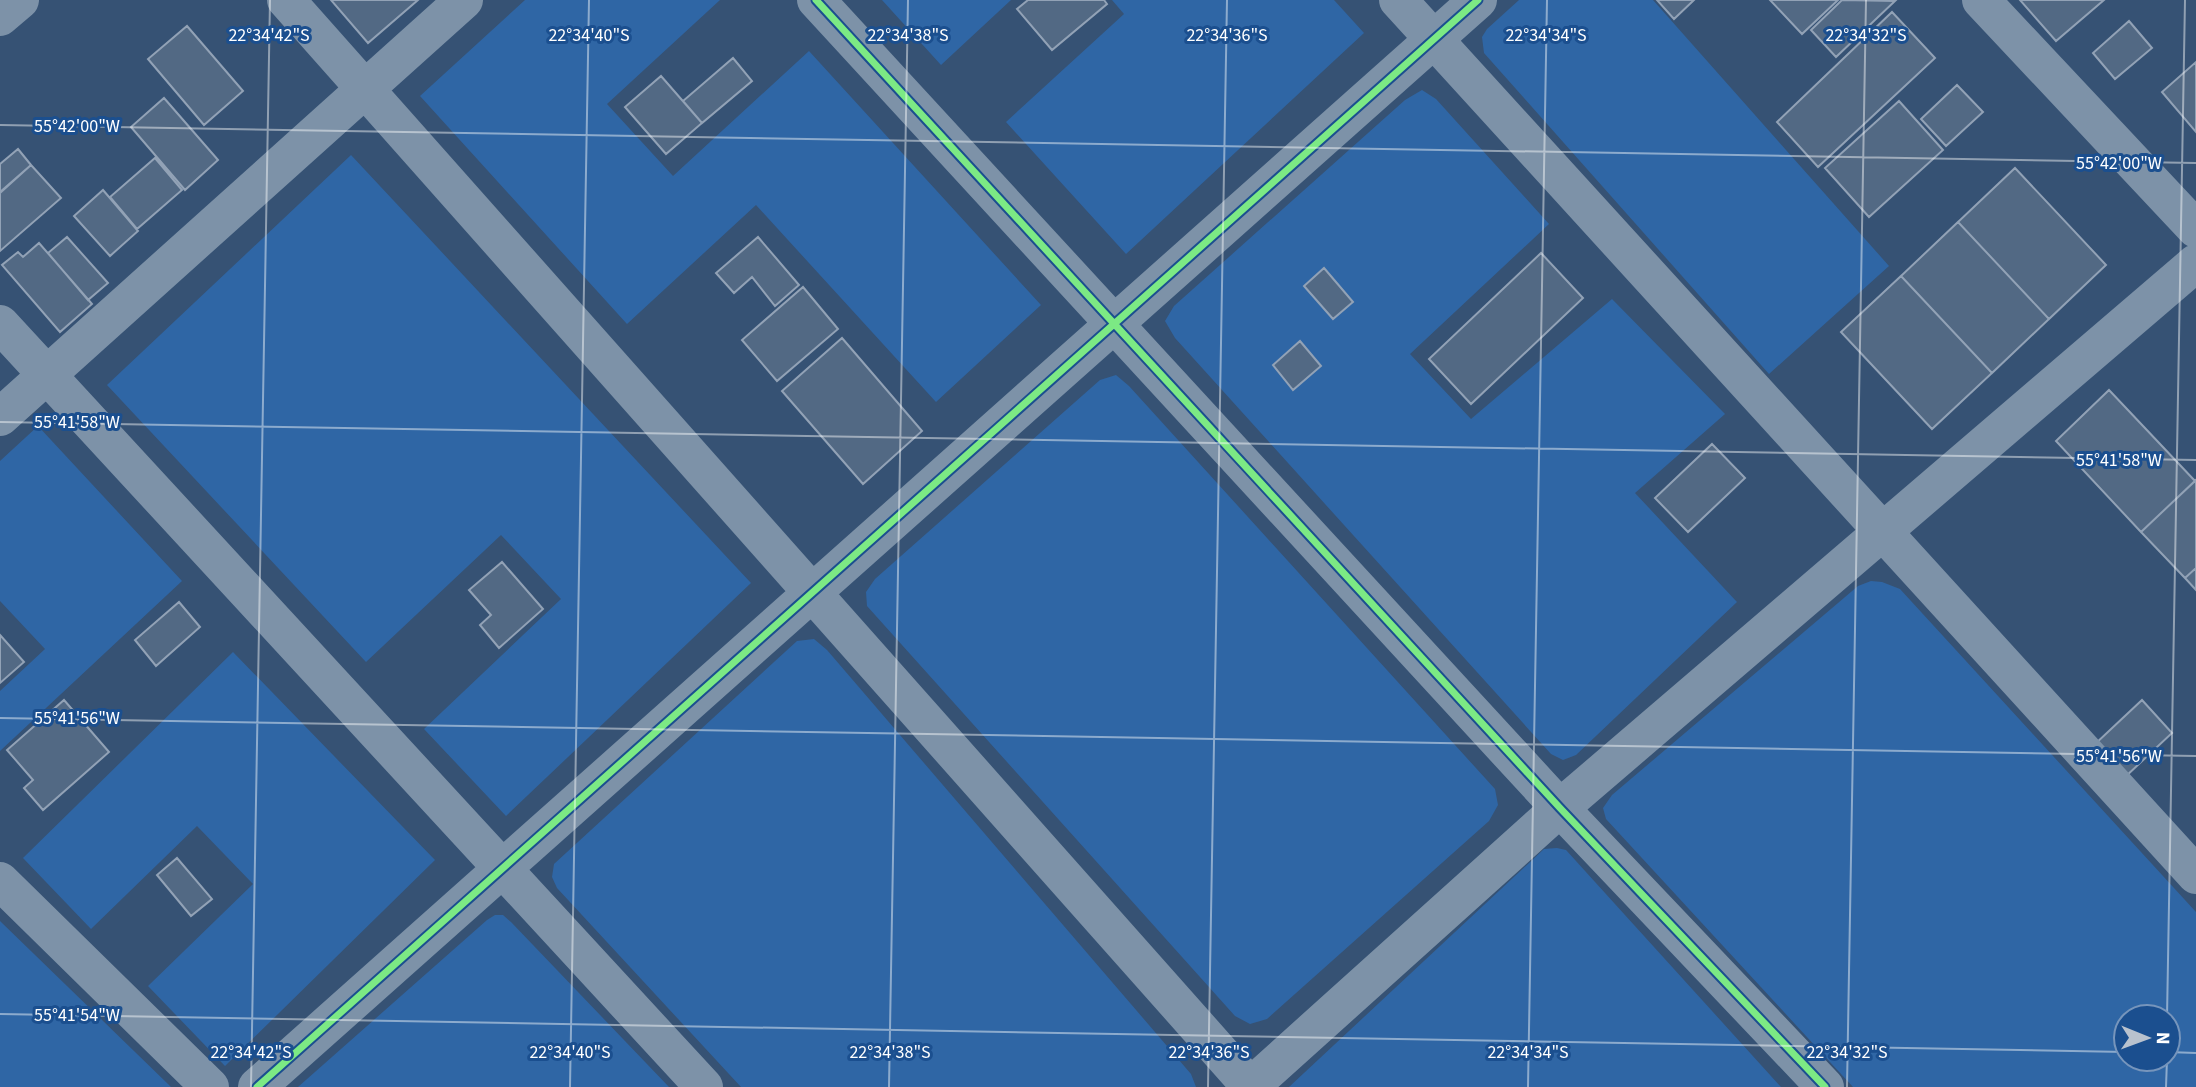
<svg xmlns="http://www.w3.org/2000/svg" width="2196" height="1087" font-family="'Source Sans 3',sans-serif">
	<style>
		.green { fill: #2f66a5; fill-rule: evenodd }
		.building { fill: #526984; stroke: #92a2b6; stroke-width: 2 }
		.lines { fill: none; stroke-linecap: round; stroke-linejoin: round }
		.minor { stroke: #7d92a8; stroke-width: 38 }
		.cycleway-casing { stroke: #1b4f8f; stroke-width: 11 }
		.cycleway { stroke: #7ce984; stroke-width: 7 }
		.ticks { fill: none; stroke: #fff; stroke-width: 2; stroke-opacity: 0.45 }
		.ticks-label { font-size: 18px; text-anchor: middle; fill: #fff; stroke: #1b4f8f; stroke-width: 6; stroke-linejoin: round; paint-order: stroke }
	</style>
	<rect width="100%" height="100%" fill="#365274"/>
	<path class="green" d="M525,0H720L607,104L673,176L809,51L1041,305L936,402L756,205L627,324L420,96Z
		M882,0H1011L941,65Z
		M1112,0H1334L1364,33L1126,254L1006,122L1124,14Z
		M1519,0H1653L1889,266L1769,374L1484,53L1482,37L1487,29Z
		M1422,90L1436,99L1549,224L1410,354L1471,419L1612,299L1725,414L1635,493L1737,602L1576,755L1563,760L1551,754L1175,338L1165,321L1174,306L1405,100Z
		M351,155L751,583L506,816L424,729L561,599L501,535L366,662L107,385Z
		M1116,375L1129,386L1495,789L1498,805L1489,821L1267,1019L1250,1024L1235,1016L867,606L866,592L875,579L1100,380Z
		M38,426L182,581L0,751V691L45,649L0,601V461Z
		M1871,581L1882,582L1900,589L2196,912V1087H1853L1606,819L1603,808L1612,795L1858,586ZM2126,1017H2168V1059H2126Z
		M814,639L827,650L1191,1074L1196,1087H741L557,888L552,877L554,864L797,641Z
		M233,652L435,860L225,1066L148,986L253,884L197,826L91,929L23,858Z
		M1557,848L1566,850L1781,1087H1289L1544,849Z
		M495,915H503L511,922L669,1087H298L487,920Z
		M0,921L168,1084L171,1087H0Z"/>
	<path class="building" d="M331,0H418L368,43Z
		M1028,0H1104L1107,4L1052,50L1017,9Z
		M1657,0H1694L1674,19Z
		M1770,0H1838L1802,34Z
		M1842,0L1895,1L1836,57L1811,30Z
		M2020,0H2104L2056,41Z
		M1892,12L1935,58L1818,167L1777,122Z
		M2129,21L2152,48L2115,79L2093,53Z
		M187,26L243,91L204,125L148,59Z
		M733,58L752,81L702,123L683,101Z
		M2196,62V132L2162,92Z
		M661,76L702,123L666,154L625,107Z
		M1957,85L1983,112L1946,146L1921,119Z
		M164,98L218,160L185,190L131,127Z
		M1899,101L1943,150L1869,217L1825,168Z
		M18,149L31,165L0,192V164Z
		M155,158L182,190L137,229L110,197Z
		M31,165L61,198L0,251V193Z
		M2015,168L2106,265L2049,319L1958,222Z
		M103,190L138,231L110,256L74,216Z
		M1958,222L2049,319L1992,373L1901,276Z
		M67,237L108,283L88,300L48,253Z
		M758,237L799,285L775,306L752,277L734,293L716,273Z
		M39,243L92,304L60,332L2,265L18,252L23,257Z
		M1541,253L1583,298L1471,404L1429,359Z
		M1324,268L1353,302L1333,319L1304,286Z
		M1901,276L1992,373L1932,429L1841,332Z
		M803,287L838,329L777,381L742,340Z
		M842,338L922,431L863,484L782,391Z
		M1300,341L1321,366L1293,390L1273,365Z
		M2109,390L2195,481L2141,532L2056,441Z
		M1712,444L1745,478L1688,532L1655,498Z
		M2196,480V568L2185,578L2141,532Z
		M502,562L543,609L499,648L480,625L491,615L469,590Z
		M2196,568V590L2185,578Z
		M179,602L200,627L156,666L135,640Z
		M0,635L24,662L0,683Z
		M64,700L109,752L43,810L24,788L33,780L7,750Z
		M2142,700L2172,733L2124,778L2094,745Z
		M177,858L212,899L191,916L157,875Z"/>
	<g class="lines">
		<path class="minor" d="M286,0L1251,1087
			M816,0L1560,808L1825,1087
			M1398,0L2196,875
			M1981,0L2196,229
			M0,17L20,0
			M0,324L704,1087
			M0,417L464,0
			M0,881L210,1087
			M257,1087L1478,0
			M1250,1087L1560,808L2196,263"/>
		<defs>
			<path id="cycleway" d="M816,0L1560,808L1825,1087
				M257,1087L1478,0"/>
		</defs>
		<use href="#cycleway" class="cycleway-casing"/>
		<use href="#cycleway" class="cycleway"/>
	</g>
	<path class="ticks" d="M0,125L2196,163M0,422L2196,460M0,718L2196,756M0,1014L2126,1052M2167,1017L2185,0M2168,1052L2196,1053M251,1087L270,0M570,1087L589,0M889,1087L908,0M1208,1087L1227,0M1528,1087L1547,0M1847,1087L1866,0M2166,1087L2167,1059"/>
	<g class="ticks-label">
		<text x="269" y="41">22°34'42"S</text>
		<text x="589" y="41">22°34'40"S</text>
		<text x="908" y="41">22°34'38"S</text>
		<text x="1227" y="41">22°34'36"S</text>
		<text x="1546" y="41">22°34'34"S</text>
		<text x="1866" y="41">22°34'32"S</text>
		<text x="77" y="132">55°42'00"W</text>
		<text x="2119" y="169">55°42'00"W</text>
		<text x="77" y="428">55°41'58"W</text>
		<text x="2119" y="466">55°41'58"W</text>
		<text x="77" y="724">55°41'56"W</text>
		<text x="2119" y="762">55°41'56"W</text>
		<text x="77" y="1021">55°41'54"W</text>
		<text x="251" y="1058">22°34'42"S</text>
		<text x="570" y="1058">22°34'40"S</text>
		<text x="890" y="1058">22°34'38"S</text>
		<text x="1209" y="1058">22°34'36"S</text>
		<text x="1528" y="1058">22°34'34"S</text>
		<text x="1847" y="1058">22°34'32"S</text>
	</g>
	<g transform="translate(2147 1038) rotate(91)"><circle r="33" fill="#1b4f8f" stroke="#7695bc" stroke-width="2"/>
	<path d="M0-5L12 26L0 18L-12 26Z" fill="#b9c2ce"/>
	<text y="-10" font-size="19" font-weight="bold" text-anchor="middle" fill="#ffffff">N</text>
	</g>
</svg>
